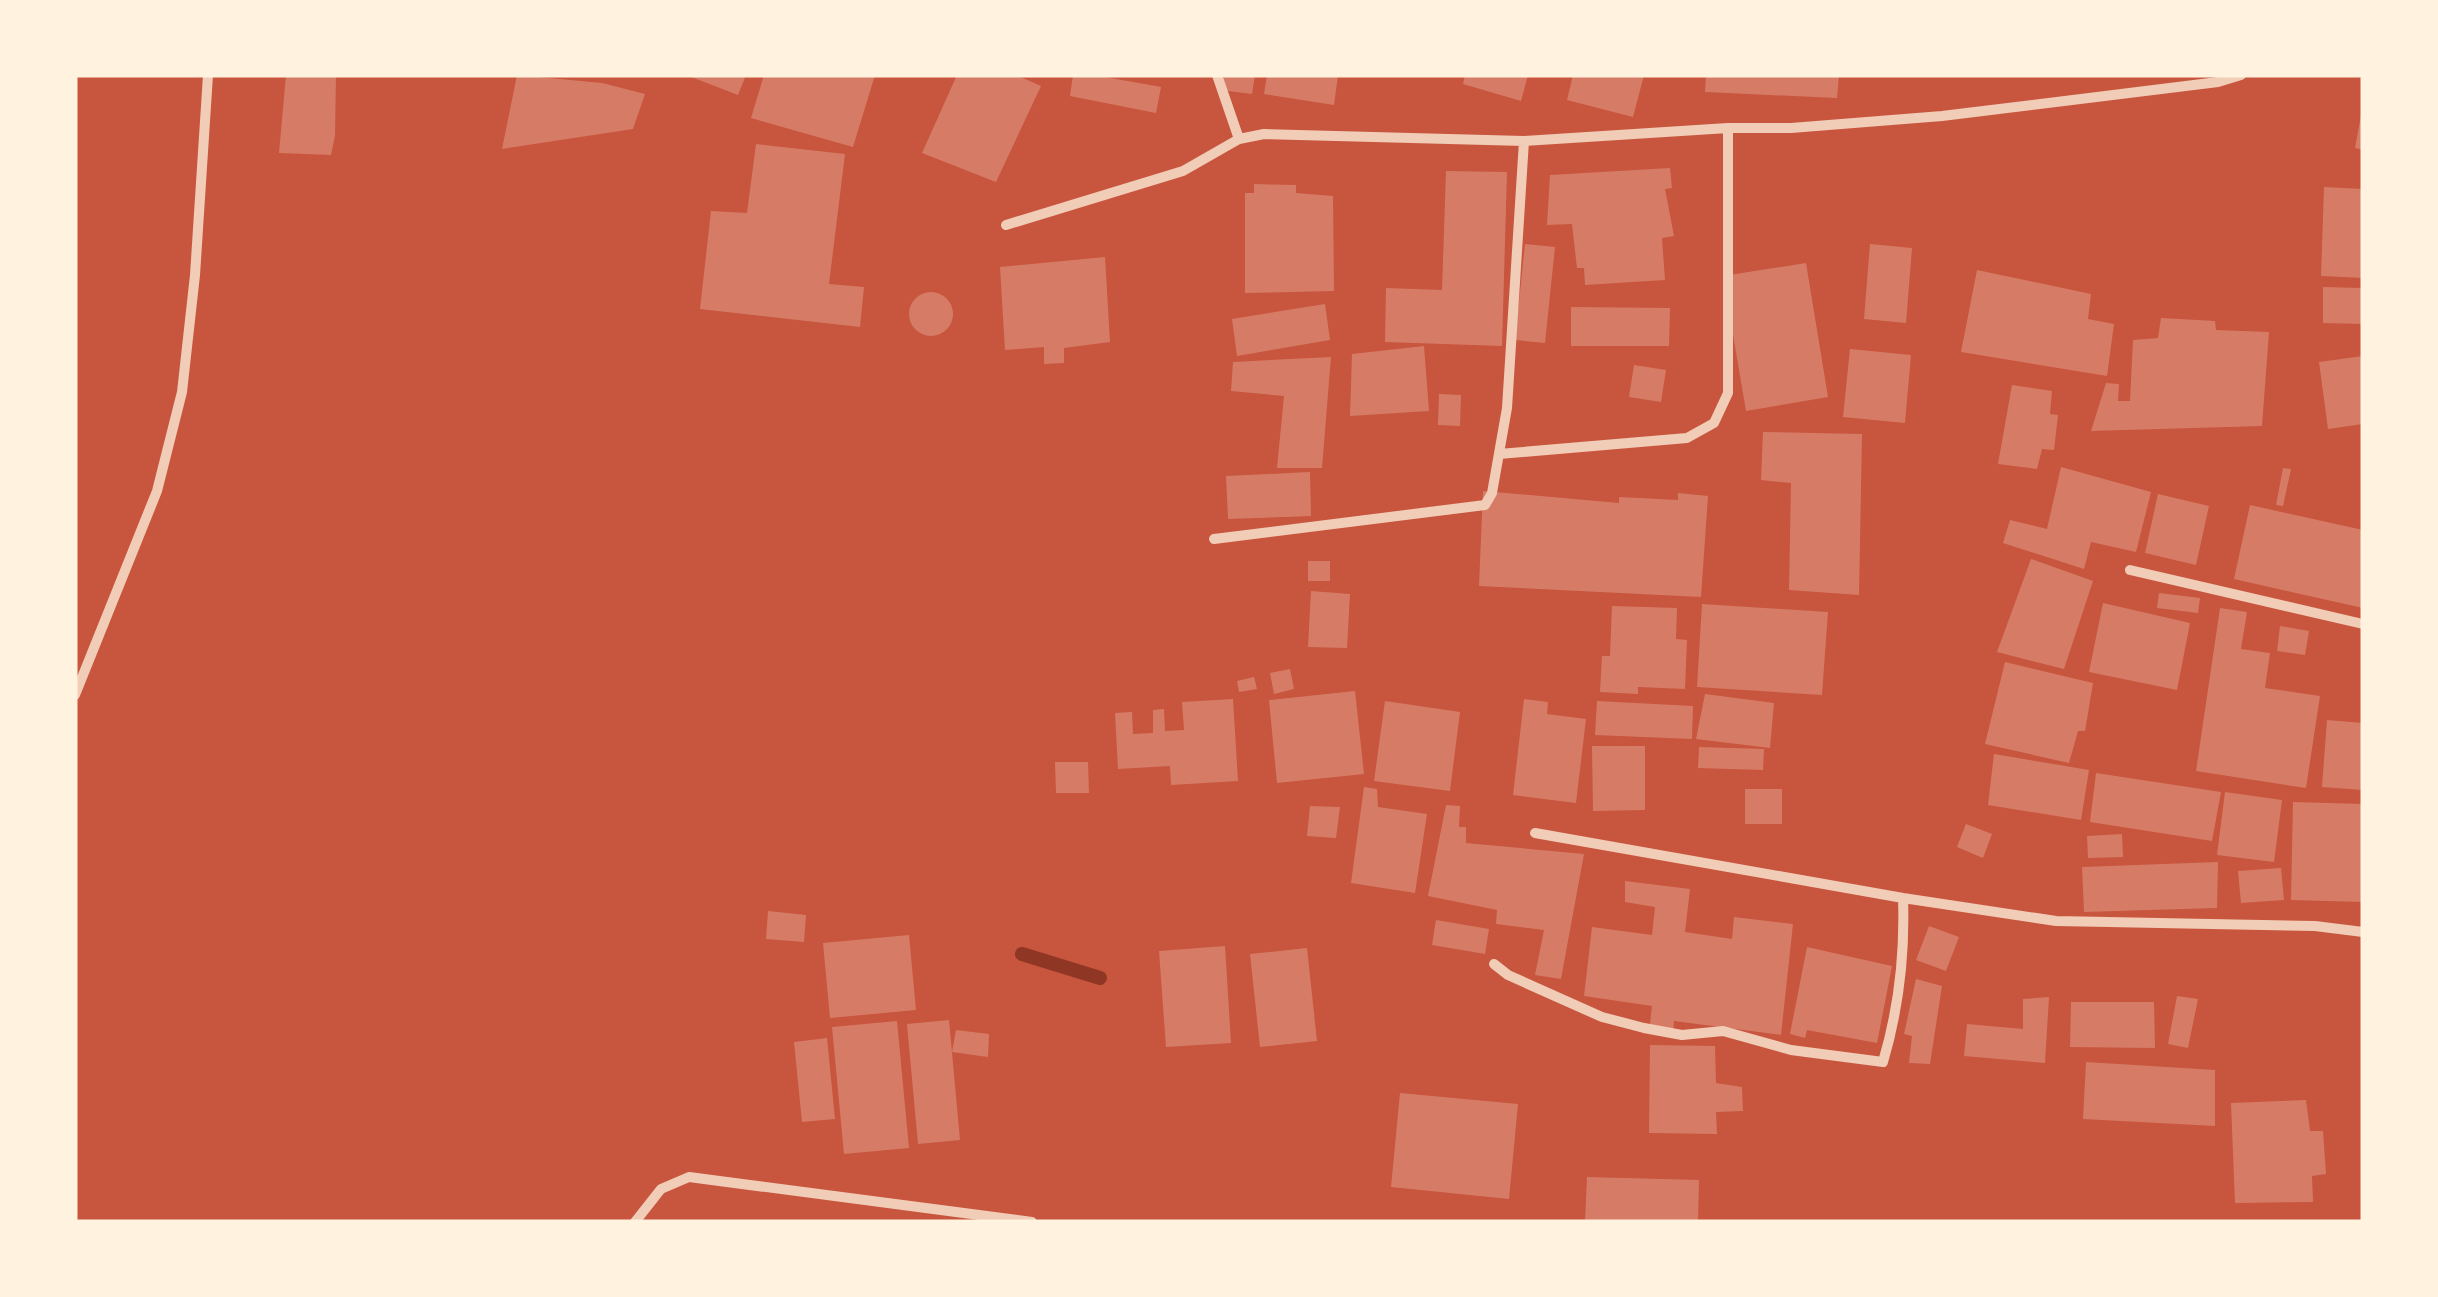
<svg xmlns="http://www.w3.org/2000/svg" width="2438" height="1297" font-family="Rubik,sans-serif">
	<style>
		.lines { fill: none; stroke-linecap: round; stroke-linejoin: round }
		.stream { stroke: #8f3625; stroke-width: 14 }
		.building { fill: #d67c66 }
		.minor { stroke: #f1ccb7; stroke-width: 10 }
	</style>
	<rect width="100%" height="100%" fill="#c8553d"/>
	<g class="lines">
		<path class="stream" d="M1022,954L1100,978"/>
	</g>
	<path class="building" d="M286,75H336L335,136L331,155L279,153Z
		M517,75L602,83L645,94L633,129L502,149Z
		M686,75H746L738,95Z
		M764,75H875L853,147L751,118Z
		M957,75H1016L1041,86L996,182L922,153Z
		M1073,75H1094L1161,87L1156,113L1070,96Z
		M1224,75H1255L1252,94L1221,90Z
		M1267,75H1338L1334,105L1264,94Z
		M1465,75H1528L1521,101L1463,84Z
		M1573,75H1644L1633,117L1567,100Z
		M1706,75H1839L1837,98L1705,92Z
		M2361,115H2363V150L2355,148Z
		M756,144L845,154L829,284L864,287L860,327L700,309L711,211L747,213Z
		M1670,168L1672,188L1665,189L1674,236L1662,238L1665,280L1585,285L1584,268H1577L1572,224L1547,225L1550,175Z
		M1446,171L1507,172L1502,346L1385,342L1386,288L1442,290Z
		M1254,184L1296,185V193L1333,196L1334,291L1245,293V193H1254Z
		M2324,187L2363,189V278L2321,276Z
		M1525,244L1555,247L1545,343L1515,340Z
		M1870,244L1912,248L1906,323L1864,319Z
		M1105,257L1110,342L1064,348V363L1044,364V347L1005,350L1000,267Z
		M1806,263L1828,397L1746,411L1723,276Z
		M1977,270L2091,294L2088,319L2114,324L2107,376L1961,352Z
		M2323,287L2363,288V324L2323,323Z
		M909 314a22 22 0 1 1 44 0a22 22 0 1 1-44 0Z
		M1325,304L1330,340L1237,356L1232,319Z
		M1571,307L1670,308L1669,346H1571Z
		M2161,318L2215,321L2216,330L2269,332L2262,426L2091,431L2106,383L2119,384L2118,401H2130L2133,340L2158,338Z
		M1424,346L1429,411L1350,416L1352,354Z
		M1850,349L1911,355L1905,423L1843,417Z
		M2363,356V424L2328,429L2319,362Z
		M1331,357L1322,468H1277L1284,396L1231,391L1233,362Z
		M1634,365L1666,370L1661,402L1629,397Z
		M2012,385L2052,391L2050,414L2058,415L2054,450L2042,449L2037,469L1998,464Z
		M1439,394L1461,395L1460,426L1438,425Z
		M1763,432L1862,434L1859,595L1789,590L1791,483L1761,480Z
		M2061,467L2151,492L2136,552L2091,542L2084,569L2003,543L2010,520L2047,529Z
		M2283,468L2291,469L2283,506L2276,505Z
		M1310,472L1311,516L1228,519L1226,476Z
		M1483,491L1619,503V497L1678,500V493L1708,496L1701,597L1479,586Z
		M2158,494L2209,506L2196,565L2145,553Z
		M2250,505L2363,530V608L2234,579Z
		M2031,559L2093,581L2064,669L1997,652Z
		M1308,561H1330V581H1308Z
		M1311,591L1350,594L1347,648L1308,647Z
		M2159,593L2200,598L2198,613L2157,608Z
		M2103,603L2190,623L2177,690L2089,672Z
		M1702,604L1828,612L1822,695L1697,687Z
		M1612,606L1677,608L1676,639L1687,640L1685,689L1638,687V694L1600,692L1602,656H1610Z
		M2220,608L2247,612L2241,649L2270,653L2265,688L2320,696L2306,788L2196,771Z
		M2280,626L2309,631L2305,655L2277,651Z
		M2005,662L2093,683L2085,731H2078L2069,763L1985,744Z
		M1290,669L1294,689L1274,694L1270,673Z
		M1254,677L1257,689L1239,692L1237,681Z
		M1355,691L1364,774L1277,783L1269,700Z
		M1705,694L1774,703L1770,748L1696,739Z
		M1233,699L1238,781L1171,785L1170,766L1118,769L1115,713L1132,712L1133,734L1153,733V710L1164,709L1165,731L1184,730L1182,702Z
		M1524,699L1548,702L1547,714L1586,719L1576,803L1513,795Z
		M1385,701L1460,712L1450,791L1374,781Z
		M1597,701L1693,706L1692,739L1595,735Z
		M2327,720L2363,723V790L2322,787Z
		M1592,746H1645V810L1593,811Z
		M1699,747L1764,749L1763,770L1698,768Z
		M1994,754L2089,770L2081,820L1988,805Z
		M1055,762H1088L1089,793H1056Z
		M2096,773L2221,792L2212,841L2090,822Z
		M1364,787L1377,789L1378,807L1427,814L1415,893L1351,883Z
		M1745,789H1782V824H1745Z
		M2225,792L2282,800L2274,862L2217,855Z
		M2293,802L2363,804V902L2291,900Z
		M1446,805L1460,806L1459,827H1466V843L1584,854L1561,979L1535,975L1544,930L1496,924L1497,910L1428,896Z
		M1310,806L1340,807L1336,838L1307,836Z
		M1966,824L1992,834L1983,858L1957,847Z
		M2122,834L2123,857L2088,858L2087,836Z
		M2218,862L2217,908L2084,912L2082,867Z
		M2281,868L2284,900L2241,903L2238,871Z
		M1625,881L1690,889L1685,932L1732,939L1734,917L1793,924L1781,1035L1674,1021L1673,1035L1649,1033L1652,1006L1584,996L1592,927L1652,935L1655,907L1625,902Z
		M768,911L806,915L804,942L766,939Z
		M1436,920L1489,929L1485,954L1432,945Z
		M1929,926L1959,937L1946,971L1916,960Z
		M909,935L916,1010L830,1018L823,943Z
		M1225,946L1231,1043L1166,1047L1159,951Z
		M1807,947L1892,966L1877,1043L1807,1030L1805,1038L1790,1034Z
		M1307,948L1317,1041L1260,1047L1250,954Z
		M1916,979L1942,986L1930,1064L1909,1063L1912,1036L1904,1034Z
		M2177,996L2198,999L2188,1048L2168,1044Z
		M2049,997L2045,1063L1964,1056L1967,1024L2023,1029V999Z
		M2071,1002H2154L2155,1048L2070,1047Z
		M949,1020L960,1140L918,1144L907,1024Z
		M897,1021L909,1148L844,1154L832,1027Z
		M956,1030L989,1034L988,1057L952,1052Z
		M827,1038L835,1119L802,1122L794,1042Z
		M1650,1045L1715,1046L1716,1083L1742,1087L1743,1111L1716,1112L1717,1134L1649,1133Z
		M2086,1062L2215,1070V1126L2083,1119Z
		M1400,1093L1518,1104L1509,1199L1391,1187Z
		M2306,1100L2310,1131H2323L2326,1174L2312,1176L2313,1202L2235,1203L2231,1103Z
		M1587,1177L1699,1180L1698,1222H1585Z"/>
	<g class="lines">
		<path class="minor" d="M1217,75L1239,139
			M1006,225L1183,171L1239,139L1264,134L1524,141L1728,128H1791L1942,116L2218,82L2241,75
			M1499,454L1687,438L1714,423L1728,393V128
			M1214,539L1485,505L1492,493L1507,408L1524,141
			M2130,570L2363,624
			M75,695L157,491L182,392L195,275L208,75
			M1535,833L1903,898L2056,921L2315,926L2363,932
			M1494,964L1508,975L1602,1017L1644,1028L1682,1035L1723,1031L1791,1050L1883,1062C1899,1008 1905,954 1903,898
			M635,1222L661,1189L689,1177L1032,1222"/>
	</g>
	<rect width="2438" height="1297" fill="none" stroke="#fff3e0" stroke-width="155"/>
</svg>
